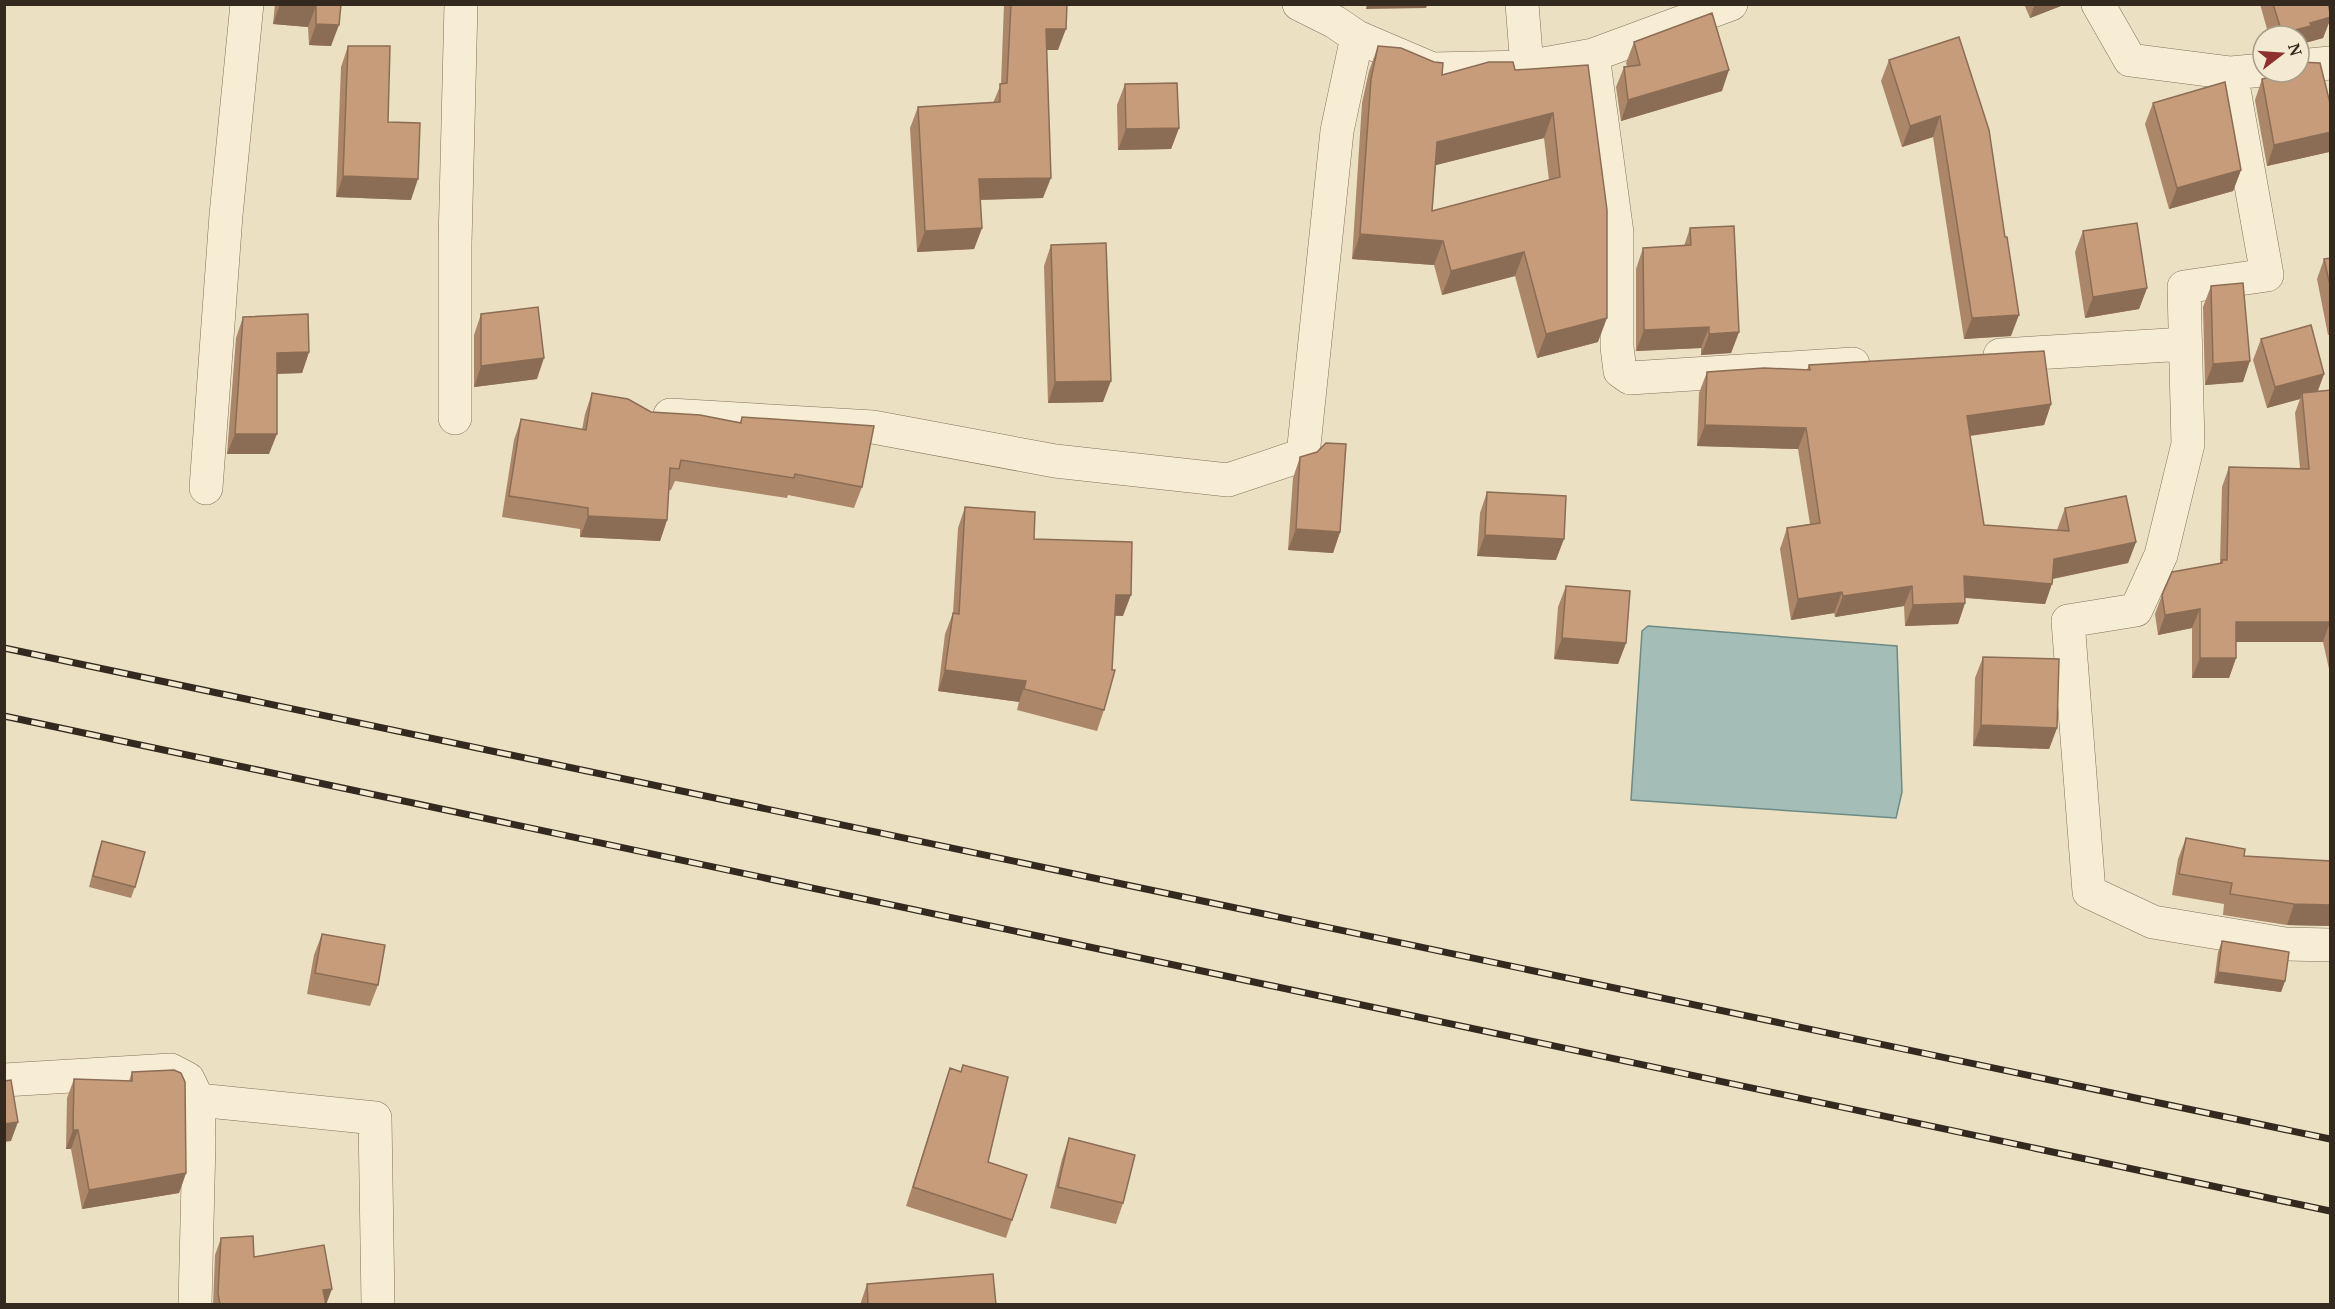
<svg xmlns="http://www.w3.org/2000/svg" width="2335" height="1309" font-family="'PT Serif',serif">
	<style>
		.water { fill: #a4beb7; stroke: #6c8b84; stroke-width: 1.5 }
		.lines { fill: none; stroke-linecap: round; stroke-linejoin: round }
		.street-casing { stroke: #83715a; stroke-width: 34 }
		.street { stroke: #f6edd4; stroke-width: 33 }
		.rail-casing { stroke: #34291e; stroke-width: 7 }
		.rail { stroke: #f3ead1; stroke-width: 4.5; stroke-dasharray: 14; stroke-linecap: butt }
		.wall { fill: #ab8669; fill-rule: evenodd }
		.shaded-wall { fill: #8b6d55 }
		.building { fill: #c79c7a; stroke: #8b6d55; stroke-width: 1.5; fill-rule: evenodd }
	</style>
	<rect width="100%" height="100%" fill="#ebe0c2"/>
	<path class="water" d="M1648,626L1897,646L1902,792L1896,818L1631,800L1642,631Z"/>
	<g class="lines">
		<defs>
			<path id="street" d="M1299,4L1335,22L1357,37L1432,69L1527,67L1593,55L1731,4
				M1522,4L1527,67
				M2098,4L2130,60L2231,73
				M1593,55L1617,233V347L1620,371L1630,378L1853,364
				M2299,66L2330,63
				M2263,70L2231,73L2267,275L2184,287L2188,444L2161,555L2136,610L2068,621L2089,892L2153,922L2285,944L2330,945
				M2000,355L2186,344
				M670,415L873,427L1055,461L1228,480L1303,455L1337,131L1357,37
				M455,418V243L461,4
				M206,488L226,215L247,4
				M4,1080L171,1070L188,1079L198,1100L199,1142L195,1304
				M198,1100L375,1118L378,1304"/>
		</defs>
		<use href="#street" class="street-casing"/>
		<use href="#street" class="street"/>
		<defs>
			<path id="rail" d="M4,648L2330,1139
				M4,716L2330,1211"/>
		</defs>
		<use href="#rail" class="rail-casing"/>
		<use href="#rail" class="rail"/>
	</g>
	<path class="wall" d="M275,4H341L331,46L309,45L308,27L273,24Z
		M1004,4H1067L1058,50H1047L1043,198L980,200L982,228L974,249L917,252L910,128L918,107L993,103L1001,84Z
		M2024,4H2066L2030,18Z
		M2260,4H2328L2331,18L2323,38L2305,43L2303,47L2299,48V36H2269Z
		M1959,37L2011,336L1964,339L1933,137L1902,147L1881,81L1889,60Z
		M1634,42L1722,91L1621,121L1616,87L1624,67L1627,66L1626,63Z
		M348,46L388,122L411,200L336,197L341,67Z
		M1378,46L1442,75L1588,65L1598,342L1537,358L1515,276L1442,295L1434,265L1352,259L1362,103L1369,71ZM1544,138L1549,180L1432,211L1436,165Z
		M2281,72H2299L2331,107V147L2329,152L2267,166L2255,100L2262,79L2281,75Z
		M1125,84L1179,128L1171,149L1118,150L1117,105Z
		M2153,103L2241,170L2233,191L2169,209L2145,124Z
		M1690,228L1739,332L1731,353L1701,355V348L1636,351V269L1643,248L1684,246Z
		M2083,231L2147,288L2139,309L2085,318L2075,252Z
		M1051,245L1103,402L1048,403L1044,266Z
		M2331,258V334L2328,335L2317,279L2324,259Z
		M2211,286L2243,382L2205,385L2203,307Z
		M481,314L537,379L474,387V335Z
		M243,317L309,352L302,373L277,374L269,454H227L236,338Z
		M2261,339L2324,374L2318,391L2331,390V678L2323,642H2236V658L2229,678H2192V628L2158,635L2155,614L2162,595L2220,563L2222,487L2229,467L2300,468L2295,413L2300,399L2267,408L2253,360Z
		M1809,365L2051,404L2044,425L1970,436L1984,525L2057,530L2065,508L2136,542L2128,563L2053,579L2045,604L1965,598V603L1958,624L1905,626L1904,606L1835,617L1834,613L1791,620L1780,549L1787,528L1810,524L1798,449L1697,446L1699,393L1707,372L1807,370Z
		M592,393L651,412L740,422L742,417L862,487L854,508L788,495L787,498L675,481L671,490H669L667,520L660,541L580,537V529L502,517L514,440L521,419L582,430L585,414Z
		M1317,452L1340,532L1333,553L1288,550L1293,478L1300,457Z
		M1487,492L1556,560L1477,556L1480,513Z
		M965,507L1034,539L1123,616H1115L1104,710L1097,731L1017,710L1019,702L938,691L945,634L953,613L958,528Z
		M1566,586L1626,643L1618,664L1554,659L1558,607Z
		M1983,657L2057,728L2049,749L1973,746L1975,678Z
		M2186,838L2244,856L2331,861V926L2287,925L2223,915L2224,904L2172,895L2178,859Z
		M102,841L135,887L131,898L89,887L98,852Z
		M322,934L378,985L370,1006L307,994L314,955Z
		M2222,941L2285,981L2281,992L2214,983L2218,952Z
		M963,1065L988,1162L1012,1220L1006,1238L906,1206L950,1068L961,1071Z
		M132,1072L186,1173L179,1193L82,1209L71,1149H66L67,1098L74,1079L129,1081Z
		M1069,1138L1123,1203L1116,1224L1050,1208L1062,1159Z
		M221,1238L254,1257L326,1305H213L215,1255Z
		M867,1284L996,1305H860Z"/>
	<path class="shaded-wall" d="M280,4H299L316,6L308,27L273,24Z
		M1367,4H1428L1426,8L1366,9Z
		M2035,4H2066L2030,18Z
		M2331,17L2323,38L2305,43L2303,47L2299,48V36H2291L2295,30L2310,23Z
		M316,24L339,25L331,46L309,45Z
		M1046,29H1066L1058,50H1038Z
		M1729,70L1722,91L1621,121L1628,100Z
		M1553,113L1544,138L1428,167L1437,142Z
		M1940,116L1933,137L1902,147L1910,126Z
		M1179,128L1171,149L1118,150L1126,129Z
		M2331,132V147L2329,152L2267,166L2274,145Z
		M2241,170L2233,191L2169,209L2177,188Z
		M343,176L418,179L411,200L336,197Z
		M1051,178L1043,198L972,200L979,179Z
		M982,228L974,249L917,252L925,231Z
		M1360,234L1443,241L1434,265L1352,259Z
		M1524,252L1515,276L1442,295L1451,271Z
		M2147,288L2139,309L2085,318L2093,297Z
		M2019,315L2011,336L1964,339L1972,318Z
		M1607,318L1598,342L1537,358L1546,334Z
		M1709,327L1701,348L1636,351L1644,330Z
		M1739,332L1731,353L1701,355L1709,334Z
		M309,352L302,373L269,374L277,353Z
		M544,358L537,379L474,387L481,366Z
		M2250,361L2243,382L2205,385L2213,364Z
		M2324,374L2316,395L2302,393L2300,399L2267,408L2275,387Z
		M1111,381L1103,402L1048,403L1055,382Z
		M2051,404L2044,425L1960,437L1967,416Z
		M1705,425L1806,428L1798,449L1697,446Z
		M235,434H277L269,454H227Z
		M588,516L667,520L660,541L580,537Z
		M1296,529L1340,532L1333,553L1288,550Z
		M1485,535L1564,539L1556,560L1477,556Z
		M2136,542L2128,563L2046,580L2054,559Z
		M1964,576L2052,584L2045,604L1957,597Z
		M1912,586L1904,606L1835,617L1843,596Z
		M1842,592L1834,613L1791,620L1798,599Z
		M1116,595H1131L1123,616L1108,615Z
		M1965,603L1958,624L1905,626L1913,605Z
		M2200,609L2192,628L2158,635L2165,615Z
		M2236,622H2330L2323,642H2229Z
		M1562,638L1626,643L1618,664L1554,659Z
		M2200,658H2236L2229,678H2192Z
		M945,670L1026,681L1019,702L938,691Z
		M1981,725L2057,728L2049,749L1973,746Z
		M2294,904L2331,905L2330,926L2287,925Z
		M2218,972L2285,981L2281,992L2214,983Z
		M18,1122L11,1141L4,1142V1124Z
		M73,1130H78L71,1149H66Z
		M186,1173L179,1193L82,1209L89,1190Z
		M332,1289L326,1305H318L323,1290Z"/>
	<path class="building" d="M299,4H341L339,25L316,24V6Z
		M1011,4H1067L1066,29H1046L1051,178L979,179L982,228L925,231L918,107L1000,102V84L1007,83Z
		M2273,4H2328L2331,17L2310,23L2311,26L2295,30L2291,36H2283Z
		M1712,13L1729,70L1628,100L1624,67L1640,65L1634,42Z
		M1959,37L1989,130L2005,237H2007L2019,315L1972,318L1940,116L1910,126L1889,60Z
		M348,46H390L388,122L420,123L418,179L343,176Z
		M1378,46L1401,48L1434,62L1443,63L1442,75L1489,62H1513L1515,70L1588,65L1607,210V318L1546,334L1524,252L1451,271L1443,241L1360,234L1371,79ZM1553,113L1560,177L1432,211L1437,142Z
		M2299,62L2320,63L2331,107V132L2274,145L2262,79L2291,72H2299Z
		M2225,82L2241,170L2177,188L2153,103Z
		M1177,83L1179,128L1126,129L1125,84Z
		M2137,223L2147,288L2093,297L2083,231Z
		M1734,226L1739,332L1709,334V327L1644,330L1643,248L1691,245L1690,228Z
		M1106,243L1111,381L1055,382L1051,245Z
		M2331,258V290L2324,259Z
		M2243,283L2250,361L2213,364L2211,286Z
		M538,307L544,358L481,366V314Z
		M308,314L309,352L277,353V434H235L243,317Z
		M2311,325L2324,374L2275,387L2261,339Z
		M2044,351L2051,404L1967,416L1984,525L2069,531L2065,508L2126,496L2136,542L2054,559L2052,584L1964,576L1965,603L1913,605L1912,586L1843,596L1842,592L1798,599L1787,528L1820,523L1806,428L1705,425L1707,372L1764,368L1810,370L1809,365Z
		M2331,390V623L2330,622H2236V658H2200V609L2165,615L2162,595L2172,572L2222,563V560H2227L2229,467L2309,469L2302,393Z
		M592,393L628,399L651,412L700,415L741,423L742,417L874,426L862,487L795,474L794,478L681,460L679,469L670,468L667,520L588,516V508L509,496L521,419L586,430Z
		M1326,443L1346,444L1340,532L1296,529L1300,457L1317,452Z
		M1487,492L1566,496L1564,539L1485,535Z
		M965,507L1035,512L1034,539L1132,542L1131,595H1116L1112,670H1115L1104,710L1024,689L1026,681L945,670L953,613L959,614Z
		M1566,586L1630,591L1626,643L1562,638Z
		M1983,657L2059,659L2057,728L1981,725Z
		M2186,838L2245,849L2244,856L2331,861V905L2294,904L2230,894L2232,883L2179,874Z
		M102,841L145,852L135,887L93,876Z
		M322,934L385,945L378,985L315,973Z
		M2222,941L2289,952L2285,981L2218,972Z
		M963,1065L1008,1077L988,1162L1027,1175L1012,1220L913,1187L950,1068L961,1072Z
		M174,1070L181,1073L185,1082L186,1173L89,1190L78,1130H73L74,1079L132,1081V1072Z
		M11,1080L18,1122L4,1124V1081Z
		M1069,1138L1135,1155L1123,1203L1058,1187Z
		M253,1236L254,1257L324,1245L332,1289L323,1290L326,1305H220L218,1293L221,1238Z
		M993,1274L996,1305H868L867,1284Z"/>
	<rect width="2335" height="1309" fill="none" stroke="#34291e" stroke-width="12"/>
	<g transform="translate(2281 54) rotate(73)"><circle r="28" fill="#f3ead1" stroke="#a79d89" stroke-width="1.5"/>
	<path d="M0-4.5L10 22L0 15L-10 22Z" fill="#8f302e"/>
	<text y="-9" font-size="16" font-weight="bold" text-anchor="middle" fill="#34291e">N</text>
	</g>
</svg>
